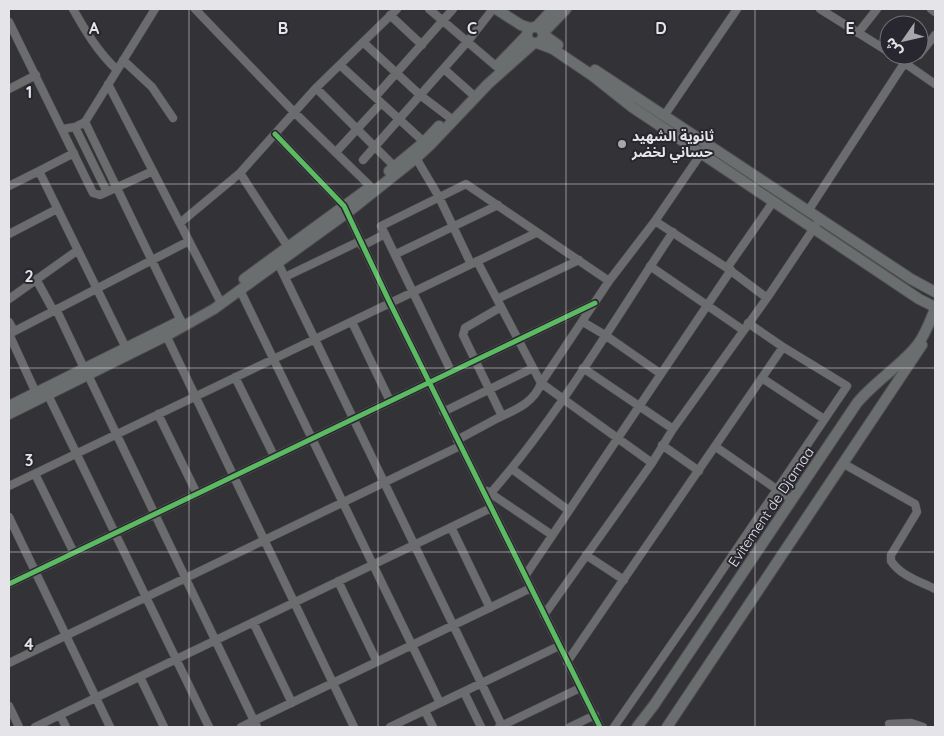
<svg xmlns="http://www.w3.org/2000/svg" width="944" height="736" font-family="Quicksand,'Noto Sans Arabic',sans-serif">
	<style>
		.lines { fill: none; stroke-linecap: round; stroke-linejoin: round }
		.minor-casing { stroke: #504f53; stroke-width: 9 }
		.major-casing { stroke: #504f53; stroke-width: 12 }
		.minor { stroke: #6b6c6d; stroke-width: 8 }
		.major { stroke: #6b6e6e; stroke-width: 10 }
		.cycleway-casing { stroke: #28262e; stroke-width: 8 }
		.cycleway { stroke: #5cba63; stroke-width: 5 }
		.grid { fill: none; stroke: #e5e4e9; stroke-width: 1; stroke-opacity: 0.55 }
		.poi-dot { fill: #a7a6ab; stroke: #28262e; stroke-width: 2 }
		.labels { text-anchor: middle; stroke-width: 4; stroke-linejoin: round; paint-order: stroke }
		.poi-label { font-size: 14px; font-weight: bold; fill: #e5e4e9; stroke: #28262e; text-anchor: start }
		.street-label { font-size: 14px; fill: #e5e4e9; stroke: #28262e }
		.grid-label { font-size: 16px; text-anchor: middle; font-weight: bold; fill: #e5e4e9; stroke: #28262e; stroke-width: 4; stroke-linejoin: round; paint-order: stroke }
	</style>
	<rect width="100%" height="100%" fill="#333237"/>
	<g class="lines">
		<defs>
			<path id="minor" d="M73,9C86,32 98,52 117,70
				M195,9L294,112L370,186
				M429,9L497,67
				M820,9L889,52
				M931,9L935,12
				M390,15L422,45
				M9,22L93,193L100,195L153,171
				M858,33L877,9
				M363,42L420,95L449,117
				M893,55L935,84
				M919,55L935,35
				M123,60L152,87L173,118
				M340,65L424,142
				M444,69L471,93
				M108,84L221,303
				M316,88L394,166
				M9,89L36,75
				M375,97L453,9
				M664,116L737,9
				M85,122L183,325
				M75,127L107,192
				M63,129L75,127L85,122L155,9
				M275,134L344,206L390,303L600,727
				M336,152L381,103
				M416,158L439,197L471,264
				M363,160L468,41L493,9
				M39,171L74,153
				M240,173L288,247
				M9,186L39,171L126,348
				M808,211L905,62
				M655,221L727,268L767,298
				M180,223L240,173L316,88L397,9
				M9,234L57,209
				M362,246L385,234
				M396,254L498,205
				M278,263L502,726
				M650,266L743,330
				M727,268L773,202
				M285,277L360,241
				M36,279L53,310
				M240,290L440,703
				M9,299L78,250
				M497,299L579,260
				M501,307L465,328L463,335L502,416
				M56,309L84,368
				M9,322L14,331
				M352,322L390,401
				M583,322L605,335L661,374
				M164,331L354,727
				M9,334L189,241
				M9,334L36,393
				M583,368L673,429
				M451,371L381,226L466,184L609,281
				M88,375L257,727
				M235,377L274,456
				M762,378L824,419
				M48,395L209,727
				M443,412L533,368
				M158,414L197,494
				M457,440C470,433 483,426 496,419C515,410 534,403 541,383L477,261
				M662,445L699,471
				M716,447L792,500
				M652,463L541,383L609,281L655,221L707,145
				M844,464L915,504L917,512L891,555V561C901,576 919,581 935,589
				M512,469L568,510
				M35,474L74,553
				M9,486L536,233
				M487,491L552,535
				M490,494C560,414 614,320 673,232
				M9,517L110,727
				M451,527L490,608
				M586,555L624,580
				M525,576L731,270
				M338,581L377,662
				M9,584L595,303
				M544,615L652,463L673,429L767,298L820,219
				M253,622L292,703
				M567,662L783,347
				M9,663L460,446
				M140,677L164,727
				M464,692L481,727
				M9,706L19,727
				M425,711L433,727
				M60,715L66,727
				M889,724L911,723L923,727
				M35,727L491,508
				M241,727L531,588
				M390,727L559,646
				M499,727L580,688
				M570,727L595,715
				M614,727L696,609L847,386L783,347L748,323"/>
			<path id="major" d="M496,9L521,25L530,28
				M537,26L553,9
				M527 35a8 8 0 1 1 16 0a8 8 0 1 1-16 0Z
				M544,32L566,9
				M544,35L558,45
				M537,43L553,49L593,76L632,107L919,299L935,307
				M498,65L527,35
				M595,70L911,279L935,292
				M389,171L424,142L439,126
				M244,279L366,190
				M9,406L180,321
				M9,414L166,336L214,309L240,290L347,213L416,158L431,144L488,84L534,43
				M637,727L654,705L857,403C875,381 902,365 918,344C926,333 930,321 935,309
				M667,727L922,345"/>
		</defs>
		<use href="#minor" class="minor-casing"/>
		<use href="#major" class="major-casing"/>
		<use href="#minor" class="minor"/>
		<use href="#major" class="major"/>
		<defs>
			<path id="cycleway" d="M275,134L344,206L390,303L600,727
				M9,584L595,303"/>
		</defs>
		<use href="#cycleway" class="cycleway-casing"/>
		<use href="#cycleway" class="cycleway"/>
	</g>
	<path class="grid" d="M189,9V727M378,9V727M566,9V727M755,9V727M9,184H935M9,368H935M9,552H935"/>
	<circle class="poi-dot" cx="622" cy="144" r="5"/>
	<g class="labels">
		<g class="poi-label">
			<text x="632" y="141">ثانوية الشهيد<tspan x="632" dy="16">حساني لخضر</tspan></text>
		</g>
		<g class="street-label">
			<text transform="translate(771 507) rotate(-56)" y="5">Evitement de Djamaa</text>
		</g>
	</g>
	<g class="grid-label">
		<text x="94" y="34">A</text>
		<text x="283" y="34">B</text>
		<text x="472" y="34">C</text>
		<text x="661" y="34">D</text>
		<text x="850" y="34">E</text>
		<text x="29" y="98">1</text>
		<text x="29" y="282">2</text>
		<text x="29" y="466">3</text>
		<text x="29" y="650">4</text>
	</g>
	<rect width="944" height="736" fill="none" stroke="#e5e4e9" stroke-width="20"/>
	<g transform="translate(904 40) rotate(236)"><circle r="24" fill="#28262e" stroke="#747279"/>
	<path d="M0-4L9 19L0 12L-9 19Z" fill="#a7a6ab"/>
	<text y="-8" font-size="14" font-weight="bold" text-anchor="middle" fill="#e5e4e9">ش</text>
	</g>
</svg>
